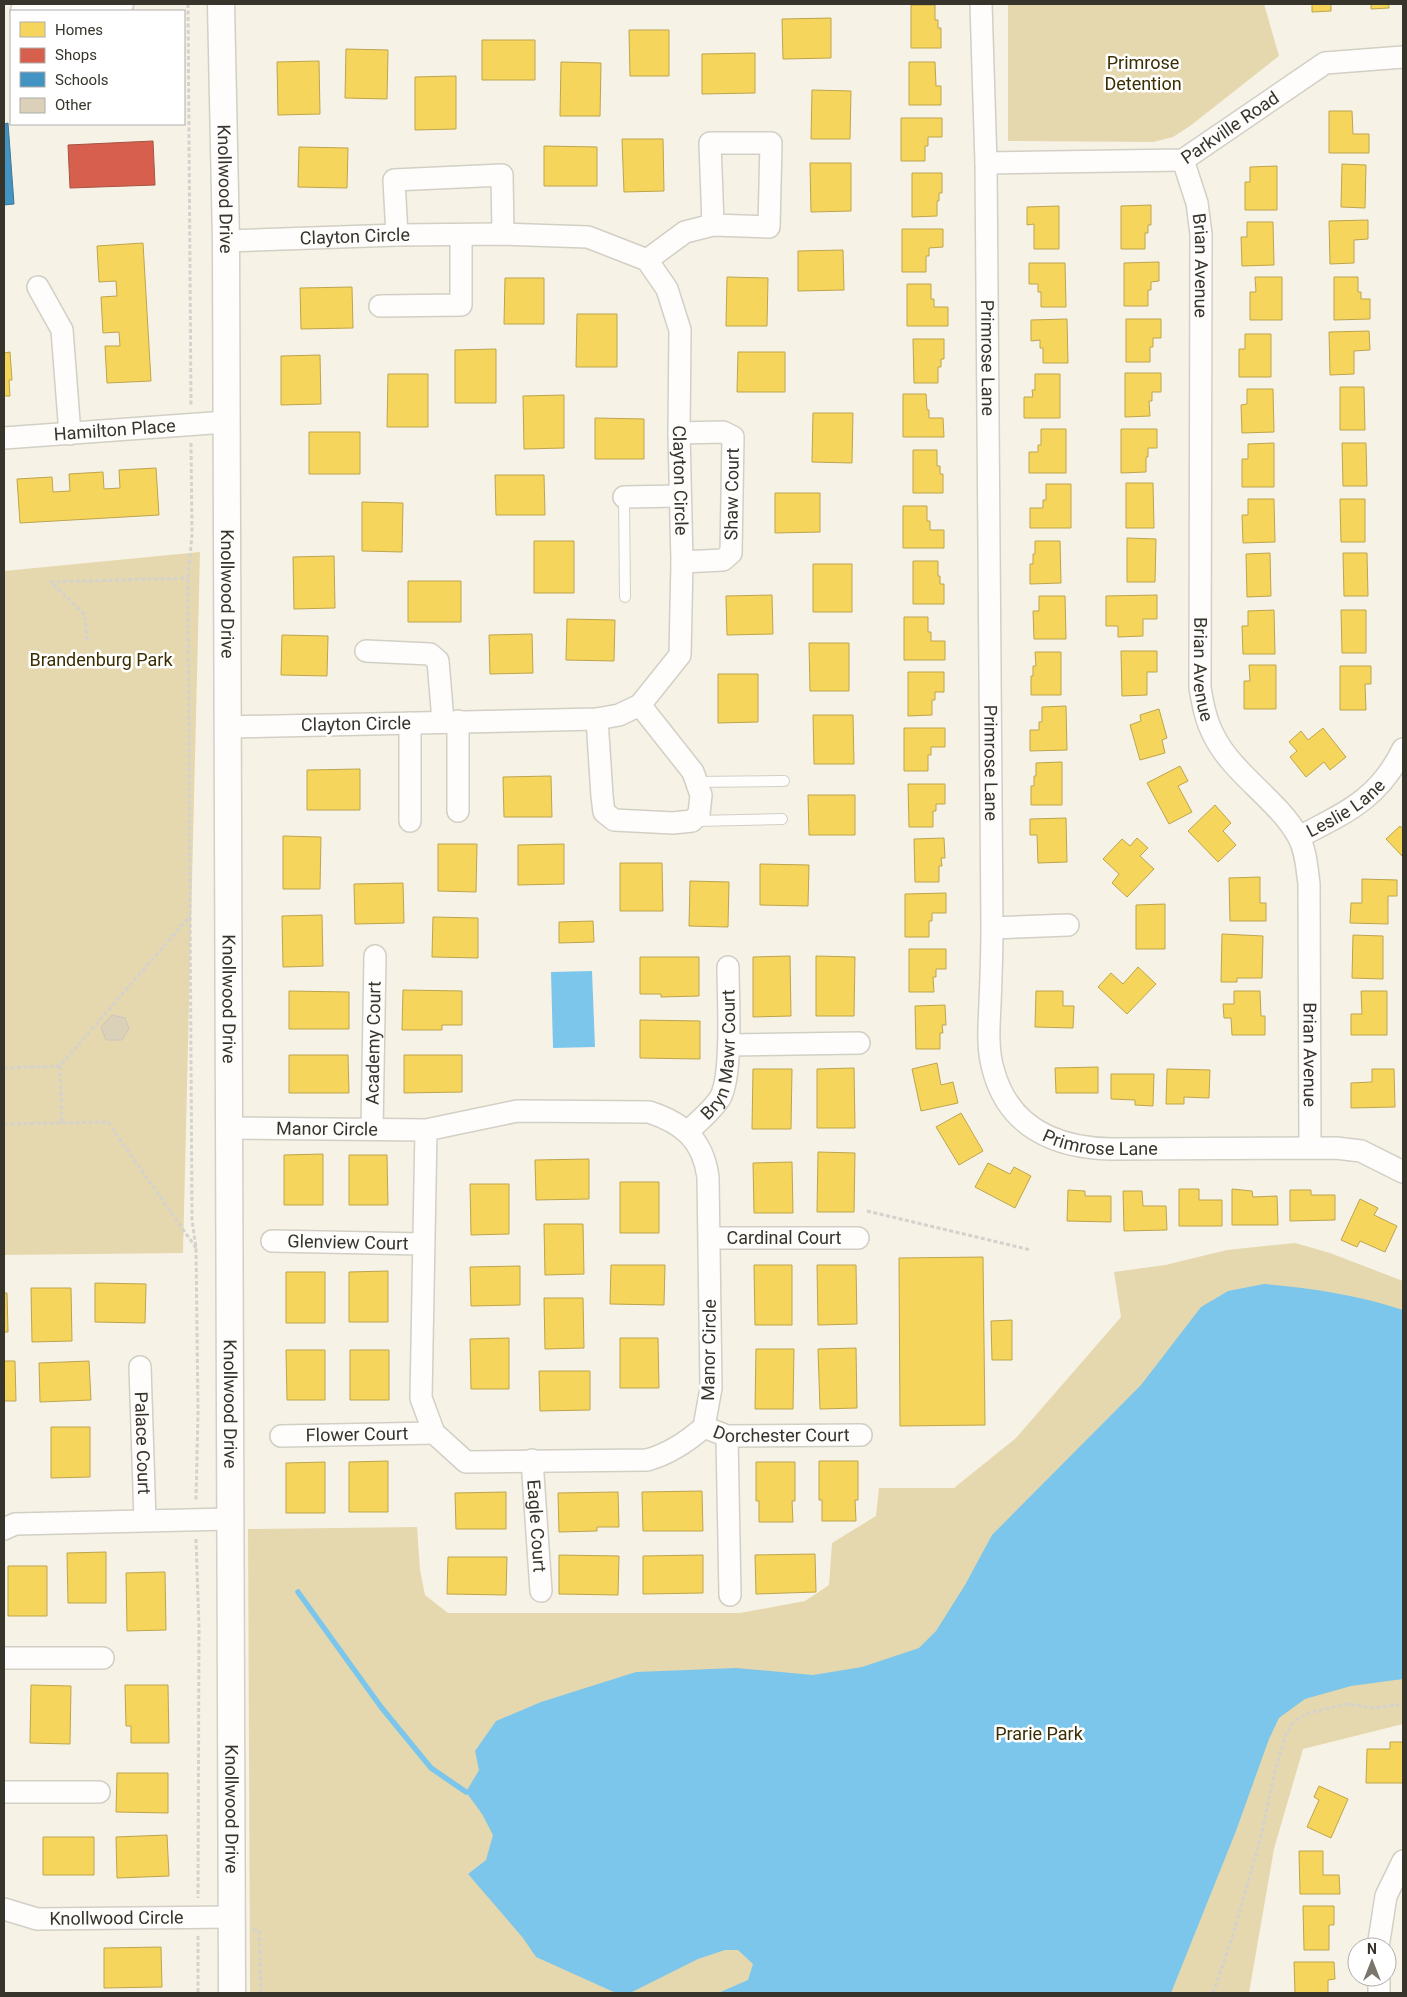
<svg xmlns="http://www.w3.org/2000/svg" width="1407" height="1997" font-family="Roboto,sans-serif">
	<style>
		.green { fill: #e6d8ae }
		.water { fill: #7dc6eb }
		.homes { fill: #f6d55c; stroke: #bda54e }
		.shops { fill: #d6604d; stroke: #a65343 }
		.schools { fill: #4393c3; stroke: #3f7696 }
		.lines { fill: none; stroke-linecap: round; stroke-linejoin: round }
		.stream { stroke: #7dc6eb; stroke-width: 5.5 }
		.building { fill: #dad1b8; stroke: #cac6bd }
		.service-casing { stroke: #d2cfc5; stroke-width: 12 }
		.minor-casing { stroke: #d2cfc5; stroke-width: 24 }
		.tertiary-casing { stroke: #d2cfc5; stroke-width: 29 }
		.path { stroke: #d4d2cd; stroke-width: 3; stroke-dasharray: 4 2.5; stroke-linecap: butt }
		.service { stroke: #fefdfb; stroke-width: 10 }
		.minor { stroke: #fefdfb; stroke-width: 21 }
		.tertiary { stroke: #fefdfb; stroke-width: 26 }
		.labels { text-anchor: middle; stroke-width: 5; stroke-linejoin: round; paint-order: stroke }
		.park-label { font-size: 18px; fill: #3c2e00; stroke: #fff }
		.street-label { font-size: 18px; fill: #37342c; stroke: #fff }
	</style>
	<rect width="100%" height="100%" fill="#f7f2e6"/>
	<path class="green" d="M1008,4H1264L1279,56L1190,126L1173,137L1153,142L1008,141Z
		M200,552L183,1253L4,1255V571Z
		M1295,1243L1330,1253L1403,1281V1724L1303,1749L1274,1849L1249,1993H250L248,1529L417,1527L420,1570L425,1595L448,1613H740L805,1601L829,1585L832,1543L876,1516L879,1488H954L1016,1438L1121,1317L1114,1272L1165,1265L1227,1250Z"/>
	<path class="water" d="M592,971L595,1047L553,1048L551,972Z
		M1264,1284C1311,1288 1358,1295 1403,1310V1679L1351,1686L1305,1699L1279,1718L1269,1739L1236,1831L1171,1993H718L748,1980L753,1964L738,1950H725L698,1959L630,1993H616L536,1957L523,1938L468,1874L486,1860L493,1835L482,1814L466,1792L479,1770L475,1751L496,1721L541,1702L636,1672L736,1668L813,1675L862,1667L919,1648L936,1631L965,1585L992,1535L1141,1385L1201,1307L1228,1291Z"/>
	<path class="homes" d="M1312,4H1331V11L1312,12Z
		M1371,4H1389V8L1371,9Z
		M911,5H935V20H938V28H941V48H911Z
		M831,18V58L783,59L782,19Z
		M629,30H669V76H630Z
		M482,40H535V80H482Z
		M346,49L388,50L387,99L345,98Z
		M755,53V93L702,94V54Z
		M319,61L320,114L278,115L277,62Z
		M561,62L601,63L600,116H560Z
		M909,62H935L936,86H941V105H909Z
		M456,76V129L415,130V77Z
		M812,90L851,91L850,139H811Z
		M1329,111H1352L1353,134H1369V153H1329Z
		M901,118H942V137H928V146H925V161H901Z
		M622,139H663L664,191L624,192Z
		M544,146L597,147V186H544Z
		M299,147L348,148L347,188L298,187Z
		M810,163H851V211L811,212Z
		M1342,164L1366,165L1365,208L1341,207Z
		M1277,166V210H1245V182H1250V167Z
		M912,173H942V193H939V201H937V216L912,217Z
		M1151,205V225H1148V233H1145V249H1121V206Z
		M1059,206V249H1034V224L1027,225V207Z
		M1368,220V239L1354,240V263L1330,264L1329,221Z
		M1247,222H1273L1274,265L1242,266L1241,237H1247Z
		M902,229H943V247L929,248V256H926V272H902Z
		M143,243L151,381L107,383L105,346H120L119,332L103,333L101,297L117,296L116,281L99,282L97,246Z
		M843,250L844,290L798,291V251Z
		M1159,262V281L1151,282V290H1148V306H1124V263Z
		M1029,263H1065L1066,307H1041V292H1038V284H1029Z
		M727,277L768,278L767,326H726Z
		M1255,277H1282V320H1250V292H1256Z
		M1334,277H1358V292H1361V299H1370V319L1334,320Z
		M505,278H544V324H504Z
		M907,284H931V299H934V307H948V326H907Z
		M352,287L353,328L301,329L300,288Z
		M577,314H617V367H576Z
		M1067,319L1068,363H1043V348H1040V340L1031,341V320Z
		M1126,319H1161V338H1153V347H1150V362H1126Z
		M1369,331L1370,350L1354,351V374L1330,375L1329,332Z
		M1245,334H1271V377H1239V349H1245Z
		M913,339H944V359H941V367H938V383H914Z
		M496,349V403H455V350Z
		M10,352L12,380H9L10,396H4V353Z
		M738,352H785V392H737Z
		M320,355L321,404L281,405V356Z
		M1125,373H1161V392H1152V401H1149L1150,416L1125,417Z
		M388,374H428V427H387Z
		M1035,374H1060V418H1024V397H1033L1032,390H1035Z
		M1340,387H1364L1365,430H1340Z
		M1247,389H1273L1274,432L1242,433L1241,405L1247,404Z
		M903,394H926L927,410H929V418H943L944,437H903Z
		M564,395V448L524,449L523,396Z
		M813,413H853L852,463L812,462Z
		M595,418L644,419V459H595Z
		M1041,429H1066V473H1029V452H1038V445H1041Z
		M1121,429H1157V448H1148V457H1146V472L1121,473Z
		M309,432H360V474H309Z
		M1274,443V487H1242V459H1248V444Z
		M1342,443H1366L1367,486H1343Z
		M913,450H937V466H940V474H943V493H913Z
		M156,468L159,515L20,523L17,479L52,477L53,492L70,491L69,474L103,472L104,489L120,488L119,470Z
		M495,475H544L545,515H496Z
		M1126,483H1153L1154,528H1126Z
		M1046,484H1071V528H1030V508H1043V500H1046Z
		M775,493H820V532L775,533Z
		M1248,499H1274L1275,542L1243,543L1242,515H1248Z
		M1340,499H1365V542H1341Z
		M362,502L403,503L402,552L362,551Z
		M903,506H927V521H930V530H944V548H903Z
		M1127,538L1156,539L1155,582H1127Z
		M534,541H574V593H534Z
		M1035,541H1060L1061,583L1030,584V564H1033V554H1035Z
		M1270,553L1271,596L1247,597L1246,554Z
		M1343,553H1367L1368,596H1344Z
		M334,556L335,608L294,609L293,557Z
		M913,561H938V576H940V584H944V604H913Z
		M813,564H852V612H813Z
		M408,581H461V622H408Z
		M772,595L773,634L727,635L726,596Z
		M1157,595V619H1143V636L1118,637V626H1106V596Z
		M1039,596H1065L1066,639H1034L1033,611H1039Z
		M1274,610L1275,654H1243L1242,626H1248V611Z
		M1341,610H1366V653H1342Z
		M904,617H928V632H931V641H945V660H904Z
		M567,619L615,620L614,661L566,660Z
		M532,634L533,673L490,674L489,635Z
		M282,635L328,636L327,676L281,675Z
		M809,643H849V691H810Z
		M1121,651H1157V672H1147V695L1122,696Z
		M1035,652H1061V695H1031V676H1033V666H1036Z
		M1249,665H1276V709H1244V681H1250Z
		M1340,666H1371V684H1365L1366,710H1340Z
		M908,672H944V692H935V700H932V715L908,716Z
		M718,674H758V722L718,723Z
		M1066,706L1067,750L1030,751V730H1039V722H1042V707Z
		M1159,709L1167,738L1162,740L1165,753L1140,760L1130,725L1141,721L1140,715Z
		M813,715H853L854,764H814Z
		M904,728H945V747H931V755H928V771H904Z
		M1323,728L1346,757L1330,770L1324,762L1306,777L1290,757L1297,751L1289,742L1301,731L1308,740Z
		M1062,762V805H1031V786H1034V776H1036V763Z
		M1180,766L1188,781L1178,786L1192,812L1169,824L1147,783Z
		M360,769V810H307V770Z
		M551,776L552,817H504L503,777Z
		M908,784H945V804H936V811H933V827H909Z
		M808,795H855V835H809Z
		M1215,805L1231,823L1223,831L1236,845L1218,862L1188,831Z
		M1066,818L1067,862L1038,863L1037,835H1030V819Z
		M1400,826L1403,829V857L1386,839Z
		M283,836L321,837L320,889H283Z
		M944,838L945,858H941L942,866H939V882H915L914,839Z
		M1137,838L1148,848L1140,856L1154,869L1127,897L1112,883L1119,874L1103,859L1122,839L1130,846Z
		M438,844H477L476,892L438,891Z
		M564,844V884L518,885V845Z
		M620,863H662L663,911H620Z
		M760,864L809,865L808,906L760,905Z
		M1260,877V903H1266V921H1230L1229,878Z
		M1362,879L1397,880V896H1388V924L1350,923L1351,903H1362Z
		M690,881L729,882L728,927L689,926Z
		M403,883L404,923L355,924L354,884Z
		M946,893V913H932V921H929V937H905V894Z
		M1165,904V949H1136V905Z
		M322,915L323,966L283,967L282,916Z
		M433,917L478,918V958L432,957Z
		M593,921L594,942L559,943V922Z
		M1222,934L1263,936L1262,978H1237V982H1221Z
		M1353,935L1383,936V979L1352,978Z
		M909,949H946V969H936V977H933L934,992H909Z
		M790,956L791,1016L753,1017V957Z
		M816,956L855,957L854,1016H816Z
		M640,957H699V996L661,997V994H640Z
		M1138,967L1156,984L1127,1014L1098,987L1111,973L1123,984Z
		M403,990L462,991V1025H442V1030H402Z
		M289,991L349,992V1029H289Z
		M1036,991H1063V1006H1074L1073,1028L1035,1027Z
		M1234,991H1260L1261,1016H1265V1035H1232L1231,1018H1224L1223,1004H1234Z
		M1361,991H1387V1035H1351V1014H1362Z
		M945,1005L946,1025H942L943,1033H940V1049H916L915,1006Z
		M640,1020L700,1021V1059L640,1058Z
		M289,1055H348L349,1093H289Z
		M404,1055H462V1092L404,1093Z
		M937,1063L941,1085L953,1082L958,1103L921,1111L912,1069Z
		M1098,1067V1093H1056L1055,1068Z
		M854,1068L855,1128H817V1069Z
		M753,1069H792L791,1129H752Z
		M1167,1069L1210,1070L1209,1098L1184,1097V1104H1166Z
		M1372,1069H1394L1395,1107L1351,1108V1083L1372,1082Z
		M1111,1074H1154L1153,1106L1135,1105V1100L1111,1099Z
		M961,1113L983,1151L959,1165L936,1127Z
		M818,1152L855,1153L854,1212H817Z
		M323,1154V1205H284V1155Z
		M349,1155H387L388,1205H349Z
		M589,1159V1199L536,1200L535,1160Z
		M792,1162L793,1213H754L753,1163Z
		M988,1163L1010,1174L1014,1167L1031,1176L1015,1208L975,1187Z
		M620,1182H659V1233H620Z
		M470,1184H509V1234L471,1235Z
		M1179,1189H1199V1200H1222V1226H1179Z
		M1232,1189L1252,1191L1253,1197L1277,1196L1278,1225H1232Z
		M1068,1190L1085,1191V1196H1111V1222L1067,1221Z
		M1290,1190H1311V1195H1335V1220L1290,1221Z
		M1123,1191H1142L1143,1206H1166L1167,1230L1124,1231Z
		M1360,1199L1378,1208L1374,1215L1397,1226L1385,1252L1360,1241L1357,1247L1341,1240Z
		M544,1224H583L584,1274L545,1275Z
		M983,1257L985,1425L900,1426L899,1258Z
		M611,1265H665L664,1305L610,1304Z
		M754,1265H792V1325H755Z
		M817,1265H856L857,1324L818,1325Z
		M520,1266V1305L471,1306L470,1267Z
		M388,1271V1322H349V1272Z
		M286,1272H325V1323H286Z
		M95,1283L146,1284L145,1323L95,1322Z
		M31,1288H71L72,1341L32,1342Z
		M4,1293H7L8,1332H4Z
		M544,1298H583L584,1348L545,1349Z
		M1012,1320V1360H992L991,1321Z
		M509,1338V1389H471L470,1339Z
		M620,1338H658L659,1388H620Z
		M856,1348L857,1408L820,1409L818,1349Z
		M756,1349H794L793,1409H755Z
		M286,1350H325V1400H287Z
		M350,1350H389V1400H350Z
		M4,1361H15L16,1401H4Z
		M89,1361L91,1400L40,1402L39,1363Z
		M539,1371H590V1410L540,1411Z
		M51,1427H90V1477L51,1478Z
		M388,1461V1512H349V1462Z
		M819,1461H858V1500H855L856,1521H822V1500H819Z
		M325,1462V1513H286V1463Z
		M756,1462H795V1501H792L793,1522H759V1501H756Z
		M702,1491L703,1531H643L642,1492Z
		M506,1492V1529H456L455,1493Z
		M618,1492L619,1527H597V1531L559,1532L558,1493Z
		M106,1552V1603H68L67,1553Z
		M815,1554L816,1592L756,1594L755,1555Z
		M559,1555L619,1556L618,1595L559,1594Z
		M703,1555V1593L643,1594V1556Z
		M448,1557H507L506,1595L447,1594Z
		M8,1566H47V1616H8Z
		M165,1572L166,1630L127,1631L126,1573Z
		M31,1685L71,1686L70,1744L30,1743Z
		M125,1685H168L169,1743H131V1726H126Z
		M1390,1742H1403V1783H1366L1367,1749H1390Z
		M117,1773H168V1813L116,1812Z
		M1319,1786L1348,1799L1331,1838L1307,1827L1319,1800L1314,1797Z
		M167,1835L169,1876L117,1878L116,1837Z
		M43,1837H94V1875H43Z
		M1299,1851H1323V1875H1339L1340,1894H1300Z
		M1303,1906H1334V1925H1329V1950H1304Z
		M161,1947L162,1987L104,1988V1948Z
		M1294,1962H1334L1335,1979L1328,1980V1993H1295Z"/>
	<path class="shops" d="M153,141L155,185L70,188L68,145Z"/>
	<path class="schools" d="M8,123L14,204L4,205V124Z"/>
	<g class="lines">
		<path class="stream" d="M298,1592L381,1707L431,1768L466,1792"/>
	</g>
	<path class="building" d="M112,1015L125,1018L129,1029L122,1040H106L101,1027Z"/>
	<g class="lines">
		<defs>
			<path id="service" d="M624,497L625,597
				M696,782L784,781
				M695,821L782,819"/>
			<g id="minor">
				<path id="s1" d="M981,4L986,163L992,928C992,954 991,979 990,1004C989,1026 987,1048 993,1069C1008,1127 1055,1148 1111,1149L1336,1148L1361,1151L1403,1172"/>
				<path id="s2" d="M1183,160L1197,203L1201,234L1200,688C1203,705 1206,721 1214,736C1233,774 1277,799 1298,836C1306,850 1307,869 1309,884L1310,1147"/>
				<path id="s3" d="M986,163L1183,160L1325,63L1403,57"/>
				<path d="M397,235L394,180L502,175L503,234"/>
				<path id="s4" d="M226,241L397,235L503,234L588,237L647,260L667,289L680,330L679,433L682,562L680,655L640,705L619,715L597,719L227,727"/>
				<path d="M647,260L685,232L713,225L769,227L771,143H710L713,225"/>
				<path d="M38,287L62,330L70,434"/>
				<path d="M380,306L461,305V235"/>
				<path d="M679,433L723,432L733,437L731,553L723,560L682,562"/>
				<path id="s5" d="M4,438L226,422"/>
				<path d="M624,497L680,496"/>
				<path d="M366,651L430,654L438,661L443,721"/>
				<path d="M597,719L602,796L604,812L614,820L673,823L692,821L699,814L701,795L693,772L640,705"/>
				<path d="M410,723V821"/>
				<path d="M458,811V721"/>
				<path id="s6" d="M1299,837C1345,813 1379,799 1403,749"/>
				<path d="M992,928L1068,925"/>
				<path d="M729,1045L859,1043"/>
				<path id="s7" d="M228,1128L426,1130L517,1111L649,1112C683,1123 703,1140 708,1177L711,1388L704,1427C687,1442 669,1454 647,1460L466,1462L434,1433L421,1398L426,1130"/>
				<path id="s8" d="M372,1129L375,956"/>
				<path id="s9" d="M688,1132C698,1121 712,1111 720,1098C733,1076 728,996 728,967"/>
				<path id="s10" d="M710,1238H858"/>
				<path id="s11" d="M272,1241L423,1244"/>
				<path id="s12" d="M140,1367L145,1520"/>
				<path id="s13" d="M704,1427L727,1436L861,1435"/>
				<path id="s14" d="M281,1436L434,1433"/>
				<path d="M727,1436L730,1595"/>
				<path id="s15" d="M532,1460L541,1591"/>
				<path d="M4,1529L15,1524L230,1519"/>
				<path d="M4,1658H103"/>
				<path d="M4,1792H99"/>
				<path id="s16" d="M4,1909L37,1919L231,1917"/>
				<path d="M1378,1947L1386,1896L1403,1861"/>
				<path d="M1379,1977V1993"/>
			</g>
			<g id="tertiary">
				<path id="s17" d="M221,4L226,241L232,1993"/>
				<path d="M24,11L120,4"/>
			</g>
		</defs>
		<use href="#service" class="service-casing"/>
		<use href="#minor" class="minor-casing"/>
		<use href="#tertiary" class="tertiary-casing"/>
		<path class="path" d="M188,4L191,406
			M191,443L192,535L188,578L192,1220L196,1248L198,1412L196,1501
			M87,640L85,615L51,582L188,578
			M60,1066L62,1123
			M4,1068L60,1066L190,916
			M4,1124L108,1122L196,1248
			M867,1211L1031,1250
			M196,1539L199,1627L198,1898
			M253,1930H259L261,1993
			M198,1936V1993
			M1213,1993L1232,1938L1260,1840L1275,1771L1286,1734L1293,1722L1308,1713L1347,1704L1375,1708L1403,1704"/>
		<use href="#service" class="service"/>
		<use href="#minor" class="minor"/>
		<use href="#tertiary" class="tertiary"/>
	</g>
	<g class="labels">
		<g class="park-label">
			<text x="1143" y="69">Primrose<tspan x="1143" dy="21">Detention</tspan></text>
			<text x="101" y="666">Brandenburg Park</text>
			<text x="1039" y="1740">Prarie Park</text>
		</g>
		<g class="street-label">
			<text dy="6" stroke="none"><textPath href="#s3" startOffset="254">Parkville Road</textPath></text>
			<text dy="6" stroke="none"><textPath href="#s17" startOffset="185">Knollwood Drive</textPath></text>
			<text dy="6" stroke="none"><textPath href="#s4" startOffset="129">Clayton Circle</textPath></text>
			<text dy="6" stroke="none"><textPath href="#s2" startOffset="108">Brian Avenue</textPath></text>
			<text dy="6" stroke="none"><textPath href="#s1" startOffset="354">Primrose Lane</textPath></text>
			<text dy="6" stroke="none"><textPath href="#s5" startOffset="111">Hamilton Place</textPath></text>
			<text dy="6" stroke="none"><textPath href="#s4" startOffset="654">Clayton Circle</textPath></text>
			<text transform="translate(732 494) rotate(-89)" y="6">Shaw Court</text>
			<text dy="6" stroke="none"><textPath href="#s17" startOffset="590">Knollwood Drive</textPath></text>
			<text dy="6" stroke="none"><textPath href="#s2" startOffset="512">Brian Avenue</textPath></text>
			<text transform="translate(356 724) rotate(-1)" y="6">Clayton Circle</text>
			<text dy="6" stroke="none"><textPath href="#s1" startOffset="759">Primrose Lane</textPath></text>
			<text dy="6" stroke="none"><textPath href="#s6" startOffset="55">Leslie Lane</textPath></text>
			<text dy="6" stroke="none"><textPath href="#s17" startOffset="995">Knollwood Drive</textPath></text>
			<text dy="6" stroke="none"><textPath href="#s8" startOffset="86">Academy Court</textPath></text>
			<text dy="6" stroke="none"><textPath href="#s9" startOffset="89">Bryn Mawr Court</textPath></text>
			<text dy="6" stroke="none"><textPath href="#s2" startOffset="932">Brian Avenue</textPath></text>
			<text dy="6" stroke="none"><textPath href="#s7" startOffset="99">Manor Circle</textPath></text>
			<text dy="6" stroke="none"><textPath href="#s1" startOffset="1209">Primrose Lane</textPath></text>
			<text dy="6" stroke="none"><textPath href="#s10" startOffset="74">Cardinal Court</textPath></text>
			<text dy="6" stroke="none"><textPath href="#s11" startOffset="76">Glenview Court</textPath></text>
			<text transform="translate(709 1350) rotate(-89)" y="6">Manor Circle</text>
			<text dy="6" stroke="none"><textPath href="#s17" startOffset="1400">Knollwood Drive</textPath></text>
			<text dy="6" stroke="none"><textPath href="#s13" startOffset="79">Dorchester Court</textPath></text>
			<text dy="6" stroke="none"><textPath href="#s14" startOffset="76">Flower Court</textPath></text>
			<text dy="6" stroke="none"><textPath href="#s12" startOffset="76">Palace Court</textPath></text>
			<text dy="6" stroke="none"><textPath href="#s15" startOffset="66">Eagle Court</textPath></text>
			<text dy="6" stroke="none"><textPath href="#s17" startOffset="1805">Knollwood Drive</textPath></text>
			<text dy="6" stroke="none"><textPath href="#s16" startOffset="114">Knollwood Circle</textPath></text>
		</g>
	</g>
	<rect width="1407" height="1997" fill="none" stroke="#37342c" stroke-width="10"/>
	<rect x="10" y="10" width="175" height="115" fill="#ffffff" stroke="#afaeab"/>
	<rect x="20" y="22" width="25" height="15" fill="#f6d55c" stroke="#afaeab"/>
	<text x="55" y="35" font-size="15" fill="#37342c">Homes</text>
	<rect x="20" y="48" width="25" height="15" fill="#d6604d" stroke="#afaeab"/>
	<text x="55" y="60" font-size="15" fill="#37342c">Shops</text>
	<rect x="20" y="72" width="25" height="15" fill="#4393c3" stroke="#afaeab"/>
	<text x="55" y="85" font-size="15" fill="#37342c">Schools</text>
	<rect x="20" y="98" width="25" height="15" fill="#dad1b8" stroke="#afaeab"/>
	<text x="55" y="110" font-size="15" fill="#37342c">Other</text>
	<g transform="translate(1372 1962)"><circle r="24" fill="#ffffff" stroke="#afaeab"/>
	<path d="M0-4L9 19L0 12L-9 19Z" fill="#7a766d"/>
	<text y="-8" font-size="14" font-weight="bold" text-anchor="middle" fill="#37342c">N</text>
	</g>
</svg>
